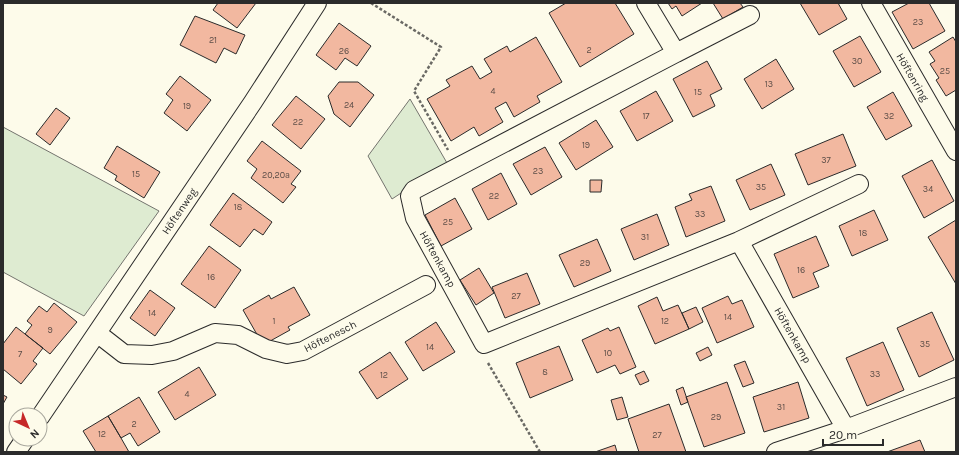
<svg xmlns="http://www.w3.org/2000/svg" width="959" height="455" font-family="Karla,sans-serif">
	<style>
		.green { fill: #deebd1; stroke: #74746e }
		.building { fill: #f2b8a0; stroke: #2b2b2b }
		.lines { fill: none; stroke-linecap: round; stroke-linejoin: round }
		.street-casing { stroke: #2b2b2b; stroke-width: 20 }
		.path { stroke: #6a6964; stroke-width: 2.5; stroke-dasharray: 3 2; stroke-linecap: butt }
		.street { stroke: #fdfbea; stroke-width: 18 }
		.labels { text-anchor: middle; stroke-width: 3; stroke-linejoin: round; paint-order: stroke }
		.number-label { font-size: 9px; fill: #5d4e48 }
		.street-label { font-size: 11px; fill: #2b2b2b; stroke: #fdfbea }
	</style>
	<rect width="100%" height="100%" fill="#fdfbea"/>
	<path class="green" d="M410,99L447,163L392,199L368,156Z
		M3,127L159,211L84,316L3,272Z"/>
	<path class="building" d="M218,3H256L237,28L213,10Z
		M566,3H615L634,34L580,67L549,13Z
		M668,3H702L682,16L676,6L672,9Z
		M713,3H740L743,7L723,19Z
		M800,3H838L847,19L819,35Z
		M909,3H929L945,31L913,49L892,12Z
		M195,16L245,35L236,54L224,48L216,63L180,45Z
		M339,23L371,46L357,66L345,58L336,70L316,55Z
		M860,36L881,72L854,87L833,51Z
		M536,37L562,82L537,96L540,102L514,117L506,102L495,108L503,122L479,136L474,127L451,141L427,99L450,86L446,80L472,66L480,79L492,72L484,59L507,46L510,52Z
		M953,37L956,42V90L946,96L936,80L939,78L930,64L935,61L929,52Z
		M776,59L794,89L762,109L744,79Z
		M707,61L722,89L710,95L715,106L693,117L673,79Z
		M180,76L211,100L187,131L164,113L173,100L166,94Z
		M339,82H358L374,95L350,127L334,114L328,96Z
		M656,91L673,121L637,141L620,111Z
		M893,92L912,126L886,140L867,107Z
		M296,96L325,119L301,149L272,125Z
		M56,108L70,118L50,145L36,134Z
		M596,120L613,147L576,170L559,143Z
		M843,134L856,166L808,185L795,154Z
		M262,141L301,171L291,184L296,187L283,203L251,178L257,169L247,161Z
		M117,146L160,172L144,198L115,180L117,176L104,168Z
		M545,147L562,177L531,195L513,164Z
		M932,160L954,201L924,218L902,176Z
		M771,164L785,195L750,210L736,180Z
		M501,173L517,204L488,220L472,189Z
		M590,180H602L601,192H590Z
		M711,186L725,221L686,237L675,207L692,200L689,194Z
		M233,193L272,222L263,235L254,229L240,247L210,225Z
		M455,198L472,229L441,246L425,215Z
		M874,210L888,240L852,256L839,226Z
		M657,214L669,245L634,260L621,229Z
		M956,220V284L928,237Z
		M816,236L829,266L813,273L819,287L793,298L774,254Z
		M597,239L611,271L574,287L559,255Z
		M209,246L241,270L215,308L181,284Z
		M479,268L494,293L476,305L460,280Z
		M527,273L540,304L505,318L492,287Z
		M294,287L310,315L288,327L290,330L263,345L243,310L269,295L271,299Z
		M150,290L175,308L155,336L130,318Z
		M728,296L732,304L742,300L754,327L717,343L702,308Z
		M657,297L663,311L678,305L689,329L655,344L638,306Z
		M54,303L77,322L50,354L25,334L32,325L27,321L39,306L47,312Z
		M696,307L703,322L689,329L682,313Z
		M932,312L954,360L919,377L897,328Z
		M436,322L455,352L423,371L405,342Z
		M16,327L43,348L33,361L37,364L21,384L3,369V344Z
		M619,327L636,367L620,374L615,365L597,373L582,340L608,328L610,331Z
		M883,342L904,390L867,406L846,358Z
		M559,346L573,380L530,398L516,363Z
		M708,347L712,355L700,361L696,353Z
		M390,352L408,379L377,399L359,372Z
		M745,361L754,383L743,387L734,365Z
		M199,367L216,395L175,420L158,392Z
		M644,371L649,381L640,385L635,375Z
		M727,382L745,433L704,447L686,397Z
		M798,382L809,418L764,432L753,397Z
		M683,387L688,402L681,405L676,390Z
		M3,395L7,397L3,404Z
		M139,397L160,432L138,446L130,433L121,438L108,416Z
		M622,397L628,417L617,420L611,400Z
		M669,404L686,452H639L628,419Z
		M108,416L121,438L129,452H96L83,431Z
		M920,440L925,452H887Z
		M615,445L617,452H595Z"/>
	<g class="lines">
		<defs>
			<path id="street" d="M646,3L676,53L414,190L410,196L415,218L484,344L739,241L846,429
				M871,3L956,151
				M676,53L750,15
				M739,241L859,184
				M97,333L124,354L152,355L173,351L215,333L238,335L266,349L287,354L303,351L426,285
				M40,417L253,102L317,3
				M16,452L25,439
				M776,452L846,429L956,387"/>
		</defs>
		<use href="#street" class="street-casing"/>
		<path class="path" d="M371,3L441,47L414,91L448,150
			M488,363L540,452"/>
		<use href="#street" class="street"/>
	</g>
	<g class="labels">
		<g class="number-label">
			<text x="918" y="25">23</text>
			<text x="213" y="43">21</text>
			<text x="589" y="53">2</text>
			<text x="344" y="54">26</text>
			<text x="857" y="64">30</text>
			<text x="945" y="74">25</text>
			<text x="769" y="87">13</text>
			<text x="493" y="94">4</text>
			<text x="698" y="95">15</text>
			<text x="349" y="108">24</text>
			<text x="187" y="109">19</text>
			<text x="646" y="119">17</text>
			<text x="889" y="119">32</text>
			<text x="298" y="125">22</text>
			<text x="586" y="148">19</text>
			<text x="826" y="163">37</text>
			<text x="538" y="174">23</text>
			<text x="136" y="177">15</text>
			<text x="276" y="178">20,20a</text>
			<text x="761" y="190">35</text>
			<text x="928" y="192">34</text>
			<text x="494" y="199">22</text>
			<text x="238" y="210">18</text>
			<text x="700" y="217">33</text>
			<text x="448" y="225">25</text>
			<text x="863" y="236">18</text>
			<text x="645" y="240">31</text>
			<text x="585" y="266">29</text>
			<text x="801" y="273">16</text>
			<text x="211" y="280">16</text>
			<text x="516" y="299">27</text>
			<text x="152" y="316">14</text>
			<text x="728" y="320">14</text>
			<text x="274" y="324">1</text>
			<text x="665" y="324">12</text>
			<text x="50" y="333">9</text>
			<text x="925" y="347">35</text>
			<text x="430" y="350">14</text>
			<text x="608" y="356">10</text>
			<text x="20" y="357">7</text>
			<text x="545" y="375">8</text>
			<text x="875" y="377">33</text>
			<text x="384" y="378">12</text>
			<text x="187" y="397">4</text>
			<text x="781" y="410">31</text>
			<text x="716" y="420">29</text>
			<text x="134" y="427">2</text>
			<text x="102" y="437">12</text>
			<text x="657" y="438">27</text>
		</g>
		<g class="street-label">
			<text transform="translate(913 77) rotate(60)" y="4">Höftenring</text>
			<text transform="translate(179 211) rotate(-56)" y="4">Höftenweg</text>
			<text transform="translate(438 259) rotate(61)" y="4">Höftenkamp</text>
			<text transform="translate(793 335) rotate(60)" y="4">Höftenkamp</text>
			<text transform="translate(330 336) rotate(-27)" y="4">Höftenesch</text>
		</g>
	</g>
	<rect width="959" height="455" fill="none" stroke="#2b2b2b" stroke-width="8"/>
	<g transform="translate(28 427) rotate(136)"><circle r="19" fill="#fdfbea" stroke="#a9a89e"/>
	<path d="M0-3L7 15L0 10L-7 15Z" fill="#c62828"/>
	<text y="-6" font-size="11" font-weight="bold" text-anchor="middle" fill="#2b2b2b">N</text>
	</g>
	<path d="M823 439v6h60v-6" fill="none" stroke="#2b2b2b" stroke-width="2"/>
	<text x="829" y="439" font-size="12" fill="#2b2b2b" stroke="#fdfbea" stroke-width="3" paint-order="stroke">20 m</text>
</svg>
